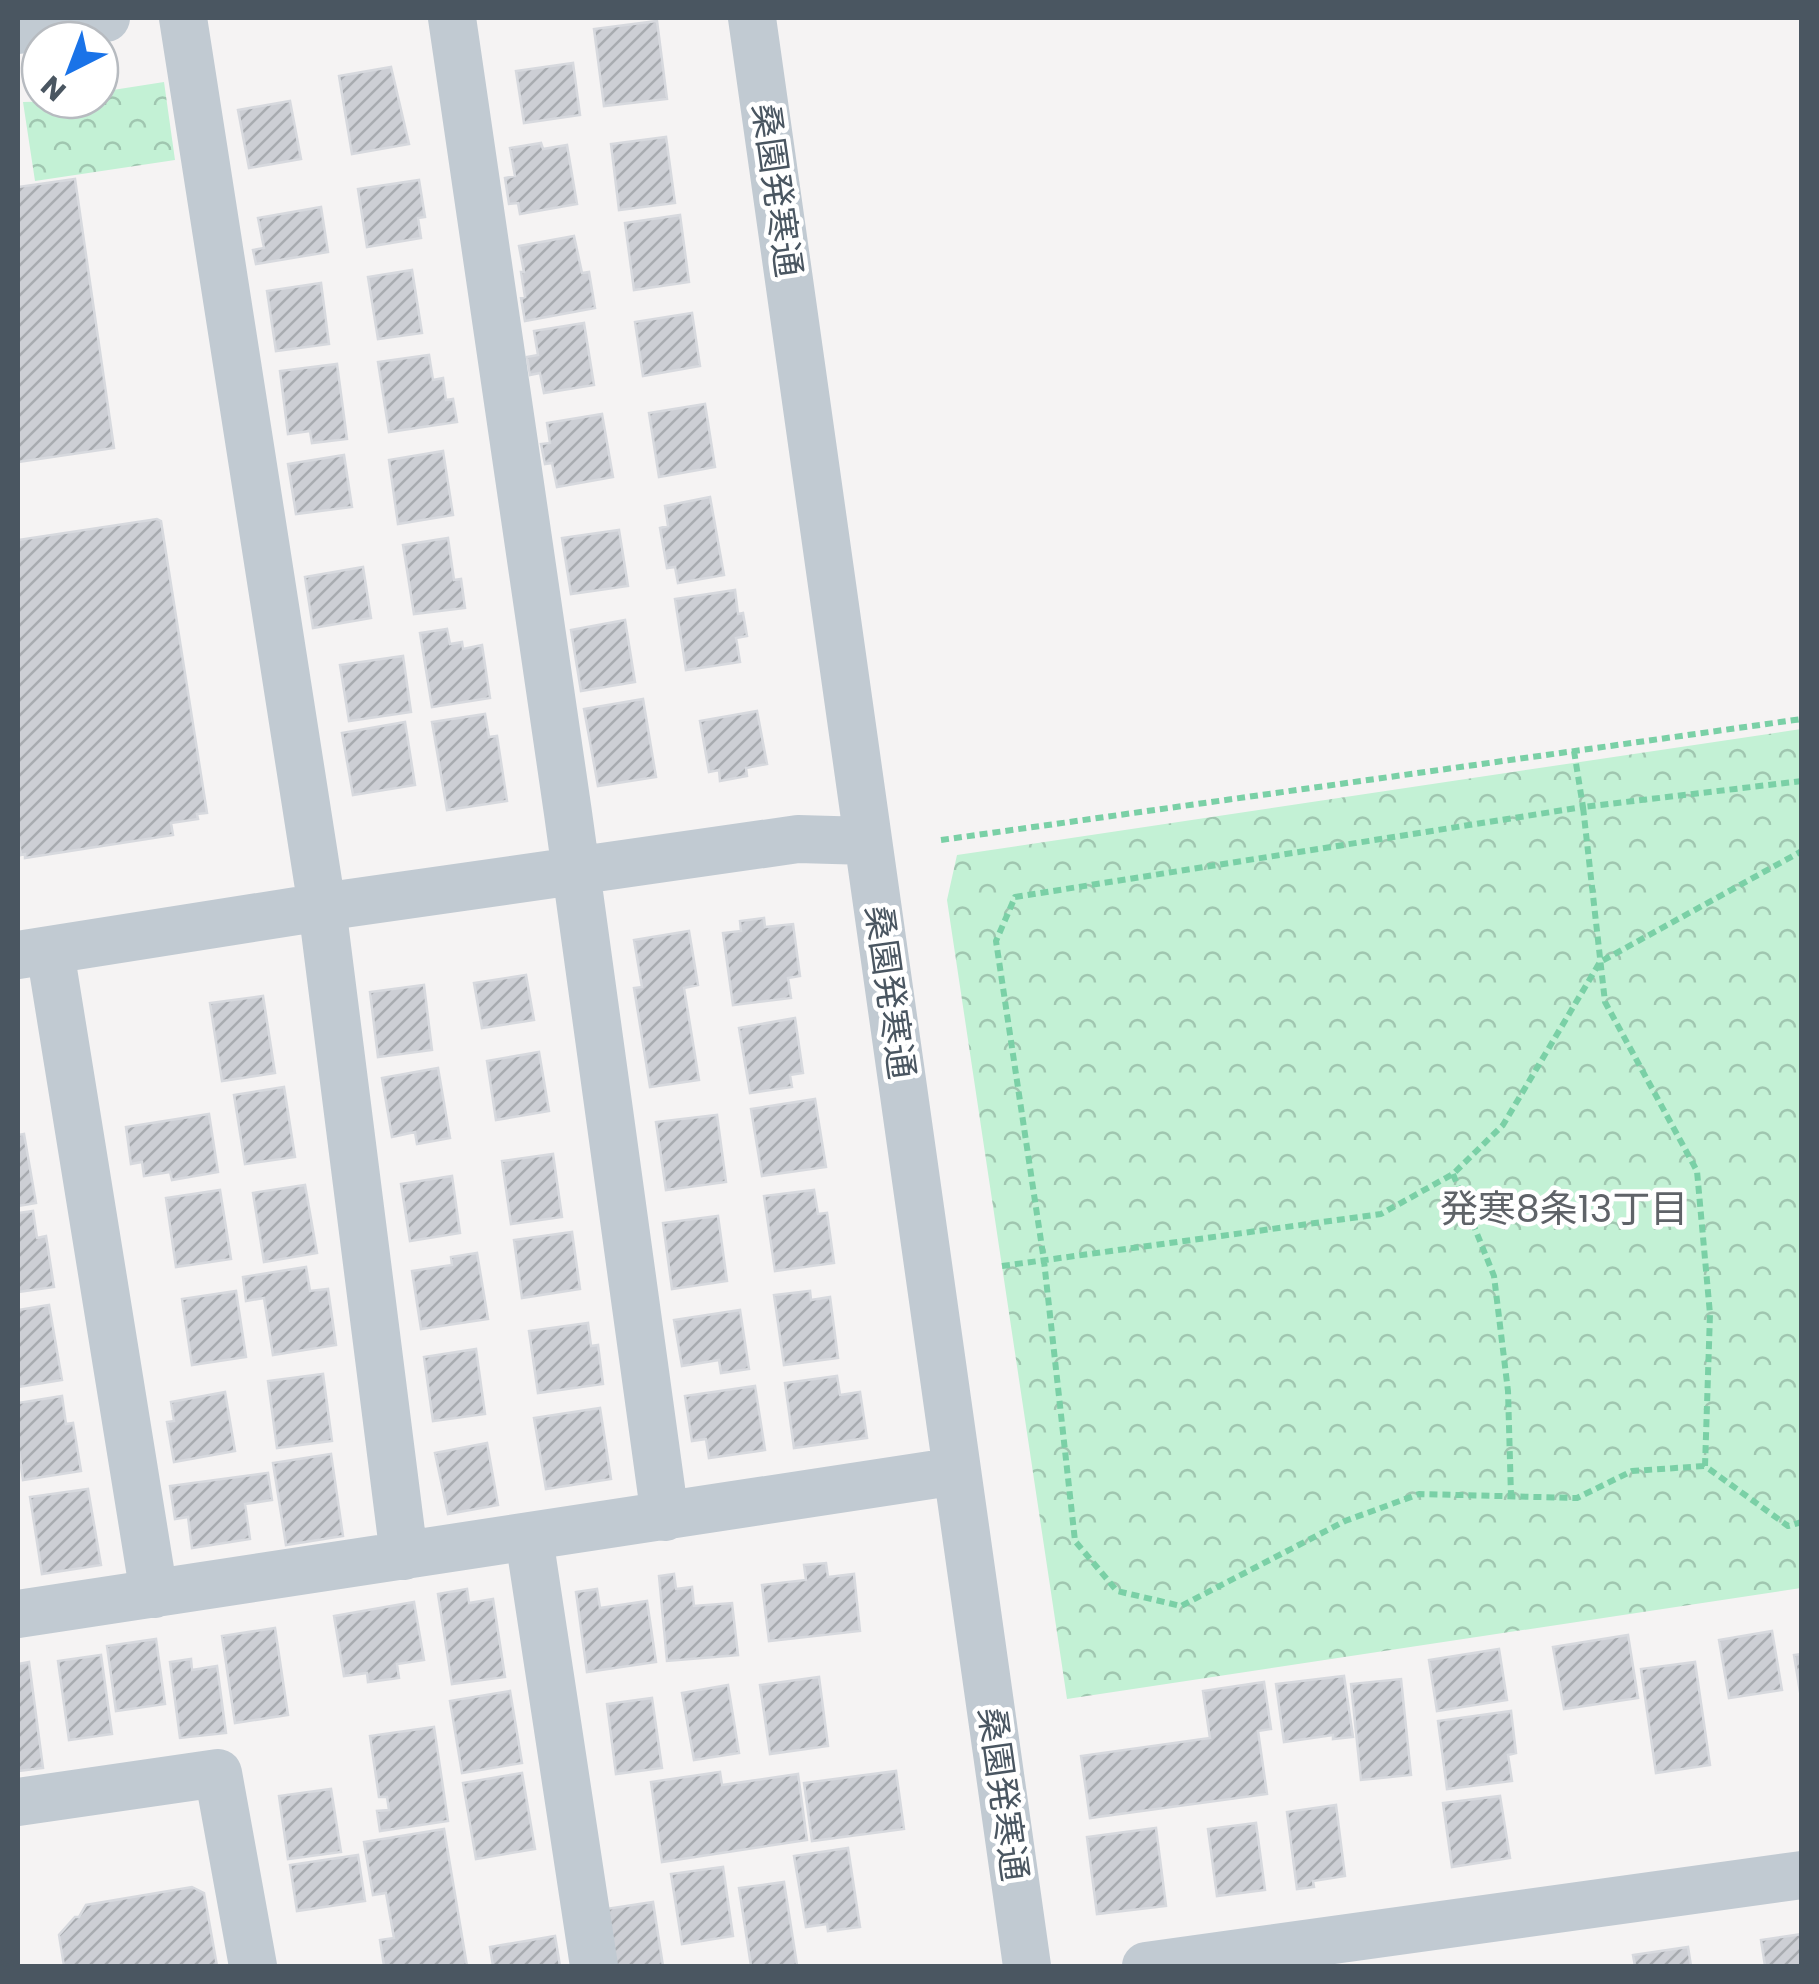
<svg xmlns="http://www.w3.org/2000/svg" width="1819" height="1984" font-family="Poppins,'Noto Sans JP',sans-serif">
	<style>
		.park { fill: url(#park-crowns) }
		.building { fill: url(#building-hatch); stroke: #d7d9de; stroke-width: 2.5 }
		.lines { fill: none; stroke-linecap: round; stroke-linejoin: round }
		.path { stroke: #7ad0a6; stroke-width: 6; stroke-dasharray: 8 5; stroke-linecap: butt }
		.minor { stroke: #c1cad2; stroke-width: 48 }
		.labels { text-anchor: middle; stroke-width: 9; stroke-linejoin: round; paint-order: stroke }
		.street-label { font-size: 35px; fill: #4a5661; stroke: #fff }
		.neighbourhood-label { font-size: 38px; fill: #5f6368; stroke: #fff }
	</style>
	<defs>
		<pattern id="park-crowns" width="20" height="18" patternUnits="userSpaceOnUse" patternTransform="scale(2.5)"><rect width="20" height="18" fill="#c3f1d5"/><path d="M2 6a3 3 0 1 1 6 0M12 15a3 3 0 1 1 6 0" fill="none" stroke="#a0c6b0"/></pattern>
		<pattern id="building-hatch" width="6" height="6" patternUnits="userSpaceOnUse" patternTransform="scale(2.5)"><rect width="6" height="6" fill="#cdcfd5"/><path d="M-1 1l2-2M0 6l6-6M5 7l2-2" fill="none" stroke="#a8abb0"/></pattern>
	</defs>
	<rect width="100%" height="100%" fill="#f5f3f3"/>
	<path class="park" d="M164,82L175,160L35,181L23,102L100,100V92Z
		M1801,729V1588L1067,1699L947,900L957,855Z"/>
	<path class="building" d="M657,21L667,99L604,106L594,29Z
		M573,63L580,115L524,123L516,71Z
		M391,67L409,144L352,154L339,76Z
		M290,101L301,159L249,168L238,110Z
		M666,137L675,203L619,210L611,144Z
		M541,143L543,149L567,145L577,204L520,214L518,203L509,204L505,178L515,176L510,148Z
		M75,179L114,448L18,462V187Z
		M419,180L425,217L418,218L421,238L367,247L358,189Z
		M321,207L328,252L256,264L253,250L264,248L258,218Z
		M680,215L689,282L634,290L625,223Z
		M574,236L582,273L589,272L595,308L525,321L521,298L525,297L521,272H524L519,246Z
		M412,270L422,333L378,339L368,277Z
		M321,283L329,344L276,351L267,291Z
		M692,313L700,366L643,376L635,322Z
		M584,323L594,385L544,393L540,373L530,375L527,357L538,355L534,331Z
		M429,355L433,380L443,378L446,400L453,399L457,422L389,432L378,362Z
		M337,364L347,439L312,443L310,431L288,434L280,371Z
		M705,404L715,467L659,477L649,413Z
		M602,414L613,477L557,487L552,463L545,464L541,444L550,443L547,423Z
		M443,451L453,515L398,524L389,460Z
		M344,455L352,507L296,514L288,464Z
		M710,497L724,575L678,583L675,567L667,568L660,528L668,526L665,506Z
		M157,519L161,521L207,813L197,814L198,819L171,823L173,835L25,858V854L21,855L18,835V540Z
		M619,530L628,586L571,594L562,538Z
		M448,538L454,580L461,579L465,608L414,614L403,545Z
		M363,567L371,618L313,628L305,577Z
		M735,590L738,614L743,613L747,636L736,638L740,662L686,670L675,599Z
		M625,620L635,682L581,691L571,630Z
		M447,629L450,644L462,642L463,649L482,645L490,698L432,707L420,633Z
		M403,656L411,712L349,721L340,665Z
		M643,699L656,777L598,786L584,709Z
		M757,711L767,764L746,768L747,776L720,781L719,770L709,772L700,721Z
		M485,714L489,737L497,736L507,801L447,810L432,722Z
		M405,722L415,785L353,795L342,733Z
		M764,918L765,927L793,924L800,976L788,978L791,998L733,1005L723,933L741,931L740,921Z
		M689,931L698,985L684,988L699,1080L650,1087L634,988L642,987L634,940Z
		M526,975L534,1020L482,1028L474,983Z
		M424,985L432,1050L378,1057L370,992Z
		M263,996L275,1073L222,1081L210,1003Z
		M795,1018L803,1073L790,1075L792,1087L750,1093L739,1028Z
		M539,1052L549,1111L496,1120L487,1061Z
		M438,1068L450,1138L417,1144L415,1132L392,1137L382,1078Z
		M284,1087L295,1157L245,1164L234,1095Z
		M815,1099L826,1167L762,1176L751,1109Z
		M209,1114L218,1172L172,1180L170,1172L144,1176L142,1162L131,1164L126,1127Z
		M717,1115L726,1182L666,1190L656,1122Z
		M24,1134L36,1203L18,1206V1135Z
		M553,1154L562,1217L511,1224L502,1161Z
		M452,1176L460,1233L410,1241L401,1184Z
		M305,1185L317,1253L264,1262L253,1193Z
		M220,1190L231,1259L176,1267L166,1198Z
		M814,1190L818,1214L827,1213L834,1263L775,1271L764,1196Z
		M33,1211L37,1238L46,1236L54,1287L18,1292V1213Z
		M718,1216L727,1281L672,1289L663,1223Z
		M572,1232L580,1289L522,1298L514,1240Z
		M477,1253L488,1319L421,1329L412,1271L452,1265L451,1257Z
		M306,1267L310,1291L328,1289L336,1345L273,1355L264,1298L246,1301L243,1277Z
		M236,1291L246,1357L192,1365L182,1299Z
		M810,1291L811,1300L830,1297L838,1358L784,1365L774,1295Z
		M49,1305L62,1380L18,1387V1310Z
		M740,1310L749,1369L721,1373L719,1360L682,1366L674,1320Z
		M588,1323L591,1346L598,1345L603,1384L538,1393L529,1331Z
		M476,1349L485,1414L433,1421L424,1357Z
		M323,1374L332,1441L277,1448L268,1381Z
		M837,1376L840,1395L860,1392L867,1438L794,1448L785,1383Z
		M755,1386L765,1450L709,1458L706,1439L692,1441L685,1396Z
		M225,1392L235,1451L174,1462L167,1422L174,1421L171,1402Z
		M62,1396L66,1424L73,1423L81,1471L23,1480L18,1444V1403Z
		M600,1408L611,1479L546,1489L534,1418Z
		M487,1443L498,1505L448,1514L435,1453Z
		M331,1454L343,1536L286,1545L273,1463Z
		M268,1473L272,1500L245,1504L250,1539L192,1548L188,1517L175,1519L170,1486Z
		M88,1489L101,1565L42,1574L30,1497Z
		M826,1563L828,1577L854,1574L860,1631L769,1641L762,1585L806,1580L804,1565Z
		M674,1574L676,1589L692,1587L694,1606L732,1603L738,1655L667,1661L659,1576Z
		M467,1589L469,1603L493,1599L505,1677L452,1684L438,1594Z
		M597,1589L600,1608L647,1601L656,1662L587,1672L576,1592Z
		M414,1602L424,1660L397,1664L399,1678L368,1682L367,1673L344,1676L334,1616Z
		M275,1628L288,1715L235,1723L222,1636Z
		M1772,1631L1782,1690L1729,1698L1719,1640Z
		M1628,1635L1638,1698L1564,1709L1553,1647Z
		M156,1639L165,1704L116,1711L107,1646Z
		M1499,1649L1507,1700L1437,1711L1429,1660Z
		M1802,1654V1704L1794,1655Z
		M101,1655L112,1734L69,1740L58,1661Z
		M191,1659L192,1670L217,1666L226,1733L180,1738L170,1662Z
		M29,1662L43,1768L18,1771V1664Z
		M1695,1662L1710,1765L1656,1773L1641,1669Z
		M1344,1676L1353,1737L1333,1739V1735L1284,1742L1276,1684Z
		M819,1677L828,1746L770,1754L760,1685Z
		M1401,1679L1411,1775L1361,1780L1351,1684Z
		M1264,1682L1271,1729L1258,1731L1267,1794L1090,1818L1081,1756L1210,1738L1203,1691Z
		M728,1685L739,1753L694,1760L682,1693Z
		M510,1691L522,1763L462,1773L450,1701Z
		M652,1698L662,1768L616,1774L607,1704Z
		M1511,1711L1516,1753L1508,1755L1512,1781L1447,1789L1438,1721Z
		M434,1727L448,1821L380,1831L377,1811L389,1810L387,1797H379L370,1736Z
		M896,1771L904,1829L812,1841L804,1783Z
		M720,1772L722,1785L798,1774L807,1840L662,1862L651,1782Z
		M522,1773L535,1849L476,1859L463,1783Z
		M331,1789L341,1852L288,1859L279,1796Z
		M1500,1796L1510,1858L1452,1867L1443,1803Z
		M1336,1805L1345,1876L1313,1881L1314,1887L1297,1889L1287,1812Z
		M1256,1823L1265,1890L1217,1896L1208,1829Z
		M1156,1828L1166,1906L1097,1914L1087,1837Z
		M444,1829L467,1966H384L380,1940L394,1938L386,1893L373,1895L364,1842Z
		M848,1848L860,1927L828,1931L827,1924L806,1927L794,1856Z
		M358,1855L365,1901L297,1911L290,1865Z
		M723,1867L733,1936L682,1944L671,1874Z
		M784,1882L797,1965L751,1966L739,1888Z
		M192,1887L204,1893L217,1966H64L59,1935L75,1917H79L86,1905Z
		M653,1902L663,1966H615L606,1909Z
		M1802,1934V1966H1765L1761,1940Z
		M555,1936L560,1966H493L490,1947Z
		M1688,1947L1691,1966H1635L1633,1955Z"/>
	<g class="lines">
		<path class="path" d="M1574,751L1583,807L1015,897L996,941L1044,1261L1075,1541L1117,1591L1181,1606L1345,1521L1419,1494L1577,1498L1632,1471L1705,1466
			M1802,781L1583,807L1605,1002L1697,1171L1710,1314L1705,1466L1788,1526L1802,1522
			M941,840L1802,719
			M1453,1174L1494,1276L1508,1391L1511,1496
			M1002,1266L1381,1214L1453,1174L1503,1125L1600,962L1802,851"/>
		<path class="minor" d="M183,18L322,907L404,1556
			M452,18L568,813L665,1517
			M752,18L1027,1966
			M18,30L106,18
			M50,951L154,1594
			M18,955L322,907L798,839L868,841
			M529,1538L594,1966
			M18,1614L957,1471
			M18,1802L218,1773L253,1966
			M1146,1966L1802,1875"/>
	</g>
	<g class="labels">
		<g class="street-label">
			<text transform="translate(777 190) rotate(82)" y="12">桑園発寒通</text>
			<text transform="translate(890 992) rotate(82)" y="12">桑園発寒通</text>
			<text transform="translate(1003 1794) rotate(82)" y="12">桑園発寒通</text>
		</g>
		<g class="neighbourhood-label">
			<text x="1564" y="1222">発寒8条13丁目</text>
		</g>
	</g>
	<rect width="1819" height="1984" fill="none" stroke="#4a5661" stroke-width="40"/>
	<g transform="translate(70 70) rotate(222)"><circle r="48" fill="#ffffff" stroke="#b7bbc0" stroke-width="2.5"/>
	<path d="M0-8L18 38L0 25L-18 38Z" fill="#1a73e8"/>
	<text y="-15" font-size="28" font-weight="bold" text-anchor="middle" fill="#4a5661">N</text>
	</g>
</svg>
